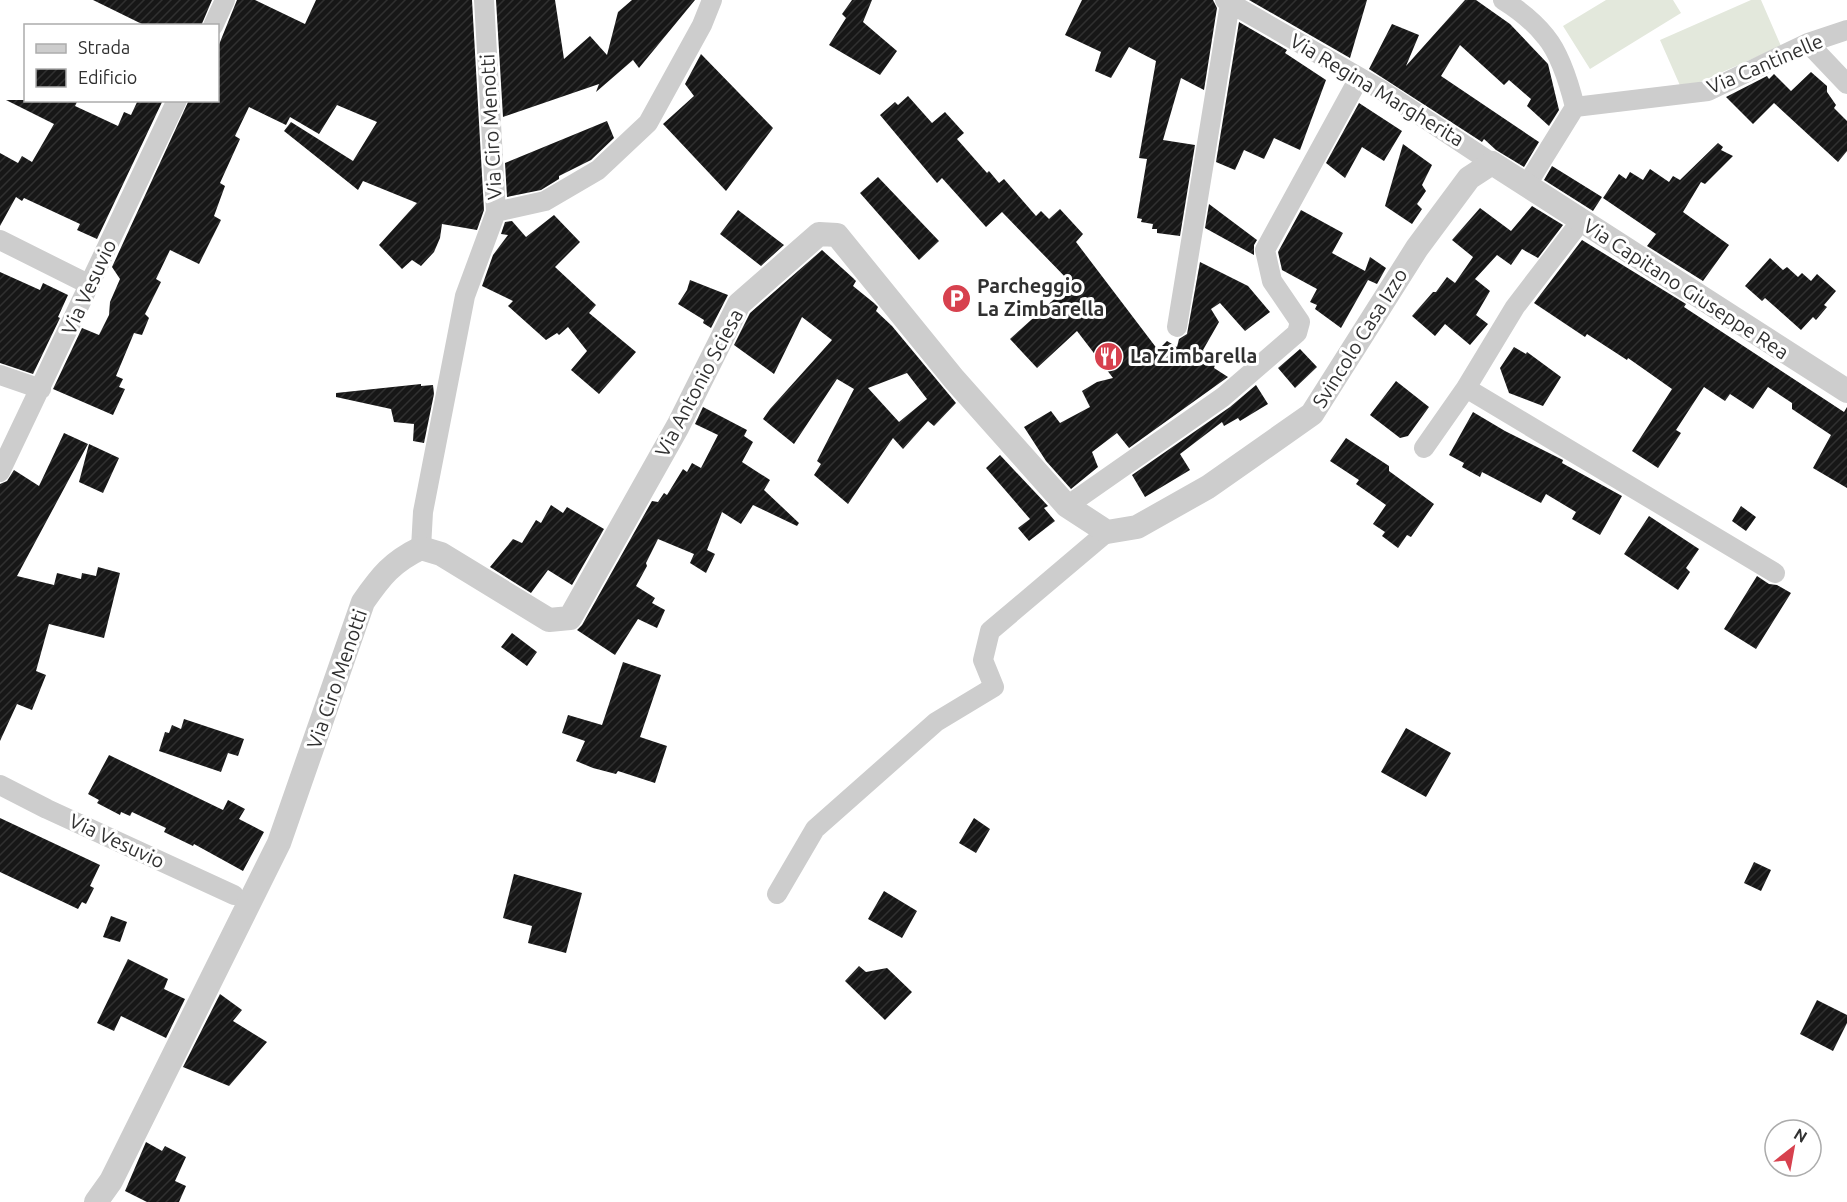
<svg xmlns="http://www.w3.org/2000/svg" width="1847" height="1202" font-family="Ubuntu,sans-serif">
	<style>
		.pitch { fill: #e3e8dc }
		.building { fill: url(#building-hatch); fill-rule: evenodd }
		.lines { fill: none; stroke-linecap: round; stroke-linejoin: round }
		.minor { stroke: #cdcdcd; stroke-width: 20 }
		.tertiary { stroke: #cdcdcd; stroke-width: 24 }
		.labels { text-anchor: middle; stroke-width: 6; stroke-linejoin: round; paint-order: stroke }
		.street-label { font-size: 20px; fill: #303030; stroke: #fff }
		.poi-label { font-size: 20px; font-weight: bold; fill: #303030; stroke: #fff; text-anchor: start }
	</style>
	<defs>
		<pattern id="building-hatch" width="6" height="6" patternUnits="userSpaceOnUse" patternTransform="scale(1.5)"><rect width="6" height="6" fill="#171717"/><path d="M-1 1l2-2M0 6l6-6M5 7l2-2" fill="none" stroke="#303030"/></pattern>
	</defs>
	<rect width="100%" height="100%" fill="#fff"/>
	<path class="pitch" d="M1606,0H1673L1681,13L1590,69L1563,26Z
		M1751,0H1761L1781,46L1682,90L1660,40Z"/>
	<path class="building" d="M93,0H212L201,26H146Z
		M237,0H255L305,24L316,0H472L484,210L477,230L442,224L440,238L434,252L421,266L412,260L402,269L379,245L417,203L363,181L358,190L284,131L291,122L353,161L377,122L337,105L319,134L290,117L286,125L249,107L235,136L240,139L220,183L225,186L214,216L221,220L199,264L170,250L156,279L161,282L145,314L149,318L142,335L134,333L116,376L123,379L119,387L125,389L113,415L53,389L82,328L99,335L109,315L110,302L120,279L112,267L189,100H218V47Z
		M496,0H555L564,59L590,36L607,55L618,12L632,0H695L639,68L633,60L596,92L599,84L503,117Z
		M852,0H872L863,22L897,51L880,75L829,45L846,18L842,14Z
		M1082,0H1213L1217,8L1204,90L1181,78L1163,140L1195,145L1180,236L1157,233V229H1152L1153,224L1141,222L1142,219L1137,218L1147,159L1139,158L1156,61L1129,47L1111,78L1095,71L1101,52L1065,35Z
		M1249,0H1367L1350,58Z
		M1465,0H1476L1510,24L1548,64L1559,110L1549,126L1527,106L1531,99L1509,80L1504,85L1460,45L1441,76L1539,142L1524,167L1496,150L1484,139L1482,142L1369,69L1392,24L1419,35L1406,66Z
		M1239,22L1287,50L1285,53L1326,80L1300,150L1274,138L1264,159L1244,150L1235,170L1216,162Z
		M701,54L773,128L726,191L663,124L694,96L685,84Z
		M1811,72L1827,86V92L1836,105L1834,108L1847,121V151L1838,162L1774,103L1753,124L1726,97L1767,76L1769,79L1774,74L1791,91Z
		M908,96L932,123L945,112L964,133L957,139L987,173L989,171L999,183L1004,179L1036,216L1041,211L1049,219L1060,209L1083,234L1076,242L1158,350L1167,341L1177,347L1179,339L1187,334L1200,262L1248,286L1270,312L1245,331L1220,303L1211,309L1219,322L1203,350L1217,359L1214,368L1228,377L1129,448L1117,433L1092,452L1098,467L1071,489L1046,461L1024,427L1051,411L1060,423L1090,407L1082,391L1097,382L1113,378L1077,331L1037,368L1010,339L1061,293L1059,291L1071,283L1002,212L986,227L942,178L937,183L880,115L895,102L898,105Z
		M6,100H78L75,106L118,126L124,112L131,115L138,100H163L97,239L77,230L80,224L24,198L22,201L16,197L0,226V153L18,163L22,156L32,162L54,124Z
		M1359,103L1402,131L1384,161L1362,147L1345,178L1326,163Z
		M607,121L614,138L591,160L559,176V179L541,190L507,197L505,163Z
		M1718,143L1723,147L1721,150L1733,156L1705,184L1701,182L1683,212L1729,245L1703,281L1647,246L1656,234L1603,198L1619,174L1626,179L1630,172L1643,180L1650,169L1669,182L1673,176L1680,180Z
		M1403,144L1432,165L1422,185L1426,191L1417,204L1422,209L1412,224L1385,206Z
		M1552,166L1602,197L1593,211L1544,180Z
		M878,177L939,241L919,260L860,193Z
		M1209,204L1257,240L1254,245V255L1205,228Z
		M1532,206L1563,225L1538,258L1522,249L1511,265L1497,255L1475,279L1490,291L1476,315L1488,324L1470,345L1445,324L1435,336L1412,316L1433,292H1436L1447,277L1455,283L1473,257L1452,240L1480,208L1511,231Z
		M738,210L784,245L761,266L720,234Z
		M1301,210L1343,233L1332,253L1365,271L1370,257L1386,268L1377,284L1368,280L1341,328L1315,309L1317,305L1310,302L1317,289L1282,270L1278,252Z
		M554,215L580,242L555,267L596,305L589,313L636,352L599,394L571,370L587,351L568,327L559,335L557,333L546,340L508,306L513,301L482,286L493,255L508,235L501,234L505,222L512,221L526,237Z
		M1582,240L1686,304L1684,307L1844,412L1847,407V488L1813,468L1831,435L1792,409V403L1768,387L1753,409L1730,394L1725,401L1704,387L1676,430L1681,433L1658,468L1632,451L1672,389L1628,358L1627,360L1587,334L1585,337L1534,303Z
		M822,250L853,278L856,281L853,286L874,303L878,307L876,311L892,326L956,403L934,426L928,421L903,449L893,438L848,504L814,475L821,464L817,461L854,389L837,379L794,444L763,419L770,409L832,340L802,317L774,374L734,345L750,313ZM907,373L927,399L899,422L868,388Z
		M1770,258L1783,270L1787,267L1798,277L1802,273L1811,281L1817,274L1836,291L1824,305L1827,307L1816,320L1813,317L1801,330L1765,298L1762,301L1745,286Z
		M0,272L40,290L43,283L68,295L58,317L60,318L33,374L0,363Z
		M690,280L728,295L711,328L703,323L704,320L678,304L687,290Z
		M1514,347L1526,354L1527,352L1561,377L1543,406L1509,393L1500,368Z
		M1300,349L1317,367L1295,388L1278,368Z
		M1396,381L1429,407L1408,436L1400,438L1370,415Z
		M421,384V386L433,385L434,394L424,443L413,441L414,424L394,422L391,409L336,397V393Z
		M1256,385L1268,404L1240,421L1238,418L1224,426L1222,422L1180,454L1190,470L1145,497L1132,475L1230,407Z
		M703,407L747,430L744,436L753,442L742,462L770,480L764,490L799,523L797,526L753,505L741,524L722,512L707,550L715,554L706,573L690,563L694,554L658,539L646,563L647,566L636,586L655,598L652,603L665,610L657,628L638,619L615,655L577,630L582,625L652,501L658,502L664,493L667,495L683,469L687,472L692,463L701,468L718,435L695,424Z
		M1473,412L1505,431L1563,460L1562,463L1622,496L1600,535L1572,519L1576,512L1546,494L1541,503L1482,472L1480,477L1462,467L1464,463L1449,455Z
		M64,433L88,444L17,576L54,585L57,573L81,579L82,573L96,576L98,567L120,573L104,638L49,624L36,671L46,675L32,710L17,704L0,741V484L7,481L14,470L39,486Z
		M1346,438L1389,466V471L1434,504L1411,537L1407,535L1398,548L1382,536L1385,532L1373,524L1386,505L1356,484L1359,480L1330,461Z
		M89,444L119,458L103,493L79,482Z
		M1000,455L1048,506L1044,508L1055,521L1029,541L1018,528L1030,519L986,468Z
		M551,505L563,513L567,507L604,529L572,585L548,570L531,593L490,567L513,539L522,543L536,520L541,523Z
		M1741,506L1756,517L1746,531L1732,521Z
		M1649,516L1699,549L1686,568L1690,572L1678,590L1624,554Z
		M1757,576L1769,584L1777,585L1791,593L1756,649L1724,629Z
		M512,633L537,652L527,666L501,647Z
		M623,662L661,675L640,737L667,746L655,783L618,771L616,774L593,768L576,761L585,741L562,733L568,715L602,725Z
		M184,719L244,739L238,756L228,753L221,772L159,751L165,732L169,733L172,725L181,729Z
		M1406,728L1451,753L1426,797L1381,772Z
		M109,755L223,810L228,800L245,809L239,819L264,832L243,871L194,844L193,846L164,832L166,828L132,812L130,816L121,812L120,815L97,803L99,800L88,794Z
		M0,818L100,865L90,886L94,888L86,904L82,902L78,909L0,872Z
		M974,818L990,829L976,853L959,843Z
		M1754,862L1771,870L1761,891L1744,883Z
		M514,874L582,893L566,953L528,943L532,926L503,918Z
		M884,891L917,911L902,938L868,919Z
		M111,916L127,922L120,942L103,937Z
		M128,959L168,979L164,989L185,999L166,1038L121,1016L114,1031L97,1023Z
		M859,966L866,972L887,968L912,992L885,1020L845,981Z
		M220,994L242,1010L233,1021L267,1042L229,1086L183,1067Z
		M1817,1000L1847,1015V1023L1833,1051L1800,1034Z
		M146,1142L162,1151L165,1146L186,1157L175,1181L186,1186L179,1202H147L125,1191Z"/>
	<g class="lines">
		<path class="minor" d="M1225,0L1383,91L1492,163
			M1503,0C1519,10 1535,23 1546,37C1560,54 1570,87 1575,107L1526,186
			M213,26L225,0
			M1808,43L1847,84
			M1575,107L1708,91L1808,43L1847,30
			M496,212L545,201L598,170L648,123L702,25L712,0
			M0,240L90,285
			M1177,327L1230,3
			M0,375L41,389
			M1466,388L1775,573
			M1424,448L1466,388L1515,307L1581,221
			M0,472L177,100
			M1067,506L1223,397L1297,333L1300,322L1272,281L1265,250L1359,78
			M421,548L423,512L465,296L496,212L484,0
			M0,785L47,809L234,895
			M777,894L815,829L936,722L994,687L983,660L990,631L1107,532"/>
		<path class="tertiary" d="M96,1202L111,1181L279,843L363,602C381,576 392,562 421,548L441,554L549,620L570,618L678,426L739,304L819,234L837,235L954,379L1067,506L1107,532L1137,527L1208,487L1312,414L1417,248L1469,178L1492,163L1847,391"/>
	</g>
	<defs>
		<symbol id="parking-disc" viewBox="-11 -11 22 22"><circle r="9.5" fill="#d7414e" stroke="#fff"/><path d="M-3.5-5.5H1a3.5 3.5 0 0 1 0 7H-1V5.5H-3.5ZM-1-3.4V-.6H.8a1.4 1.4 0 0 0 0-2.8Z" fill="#fff"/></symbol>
		<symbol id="restaurant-disc" viewBox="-11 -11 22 22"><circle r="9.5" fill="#d7414e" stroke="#fff"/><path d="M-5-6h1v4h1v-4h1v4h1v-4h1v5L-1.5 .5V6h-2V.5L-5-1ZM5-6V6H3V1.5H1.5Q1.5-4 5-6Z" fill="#fff"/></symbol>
	</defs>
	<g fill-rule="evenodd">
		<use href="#parking-disc" x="940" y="282" width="33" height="33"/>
		<use href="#restaurant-disc" x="1092" y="340" width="33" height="33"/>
	</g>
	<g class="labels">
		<g class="street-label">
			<text transform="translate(1765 64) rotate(-23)" y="7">Via Cantinelle</text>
			<text transform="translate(1377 90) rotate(31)" y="7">Via Regina Margherita</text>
			<text transform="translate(491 127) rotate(-93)" y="7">Via Ciro Menotti</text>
			<text transform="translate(89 287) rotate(-65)" y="7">Via Vesuvio</text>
			<text transform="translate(1686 289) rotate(33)" y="7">Via Capitano Giuseppe Rea</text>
			<text transform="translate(1360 338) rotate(-58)" y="7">Svincolo Casa Izzo</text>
			<text transform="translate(699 383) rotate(-62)" y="7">Via Antonio Sciesa</text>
			<text transform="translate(337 679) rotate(-71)" y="7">Via Ciro Menotti</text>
			<text transform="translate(117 841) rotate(25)" y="7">Via Vesuvio</text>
		</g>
		<g class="poi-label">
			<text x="977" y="293">Parcheggio<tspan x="977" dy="23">La Zimbarella</tspan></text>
			<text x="1130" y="363">La Zimbarella</text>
		</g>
	</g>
	<rect x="24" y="24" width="195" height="78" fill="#ffffff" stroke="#acacac" stroke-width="1.5"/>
	<rect x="36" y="44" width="30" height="9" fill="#cdcdcd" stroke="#acacac" stroke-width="1.5"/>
	<text x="78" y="54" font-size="18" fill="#303030">Strada</text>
	<rect x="36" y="69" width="30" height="18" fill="url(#building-hatch)" stroke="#acacac" stroke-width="1.5"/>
	<text x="78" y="84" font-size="18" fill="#303030">Edificio</text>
	<g transform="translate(1793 1148) rotate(31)"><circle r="28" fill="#ffffff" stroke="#acacac" stroke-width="1.5"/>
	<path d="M0-4.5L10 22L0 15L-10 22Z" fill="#d7414e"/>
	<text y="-9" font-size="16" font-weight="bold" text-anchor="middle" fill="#303030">N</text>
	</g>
</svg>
